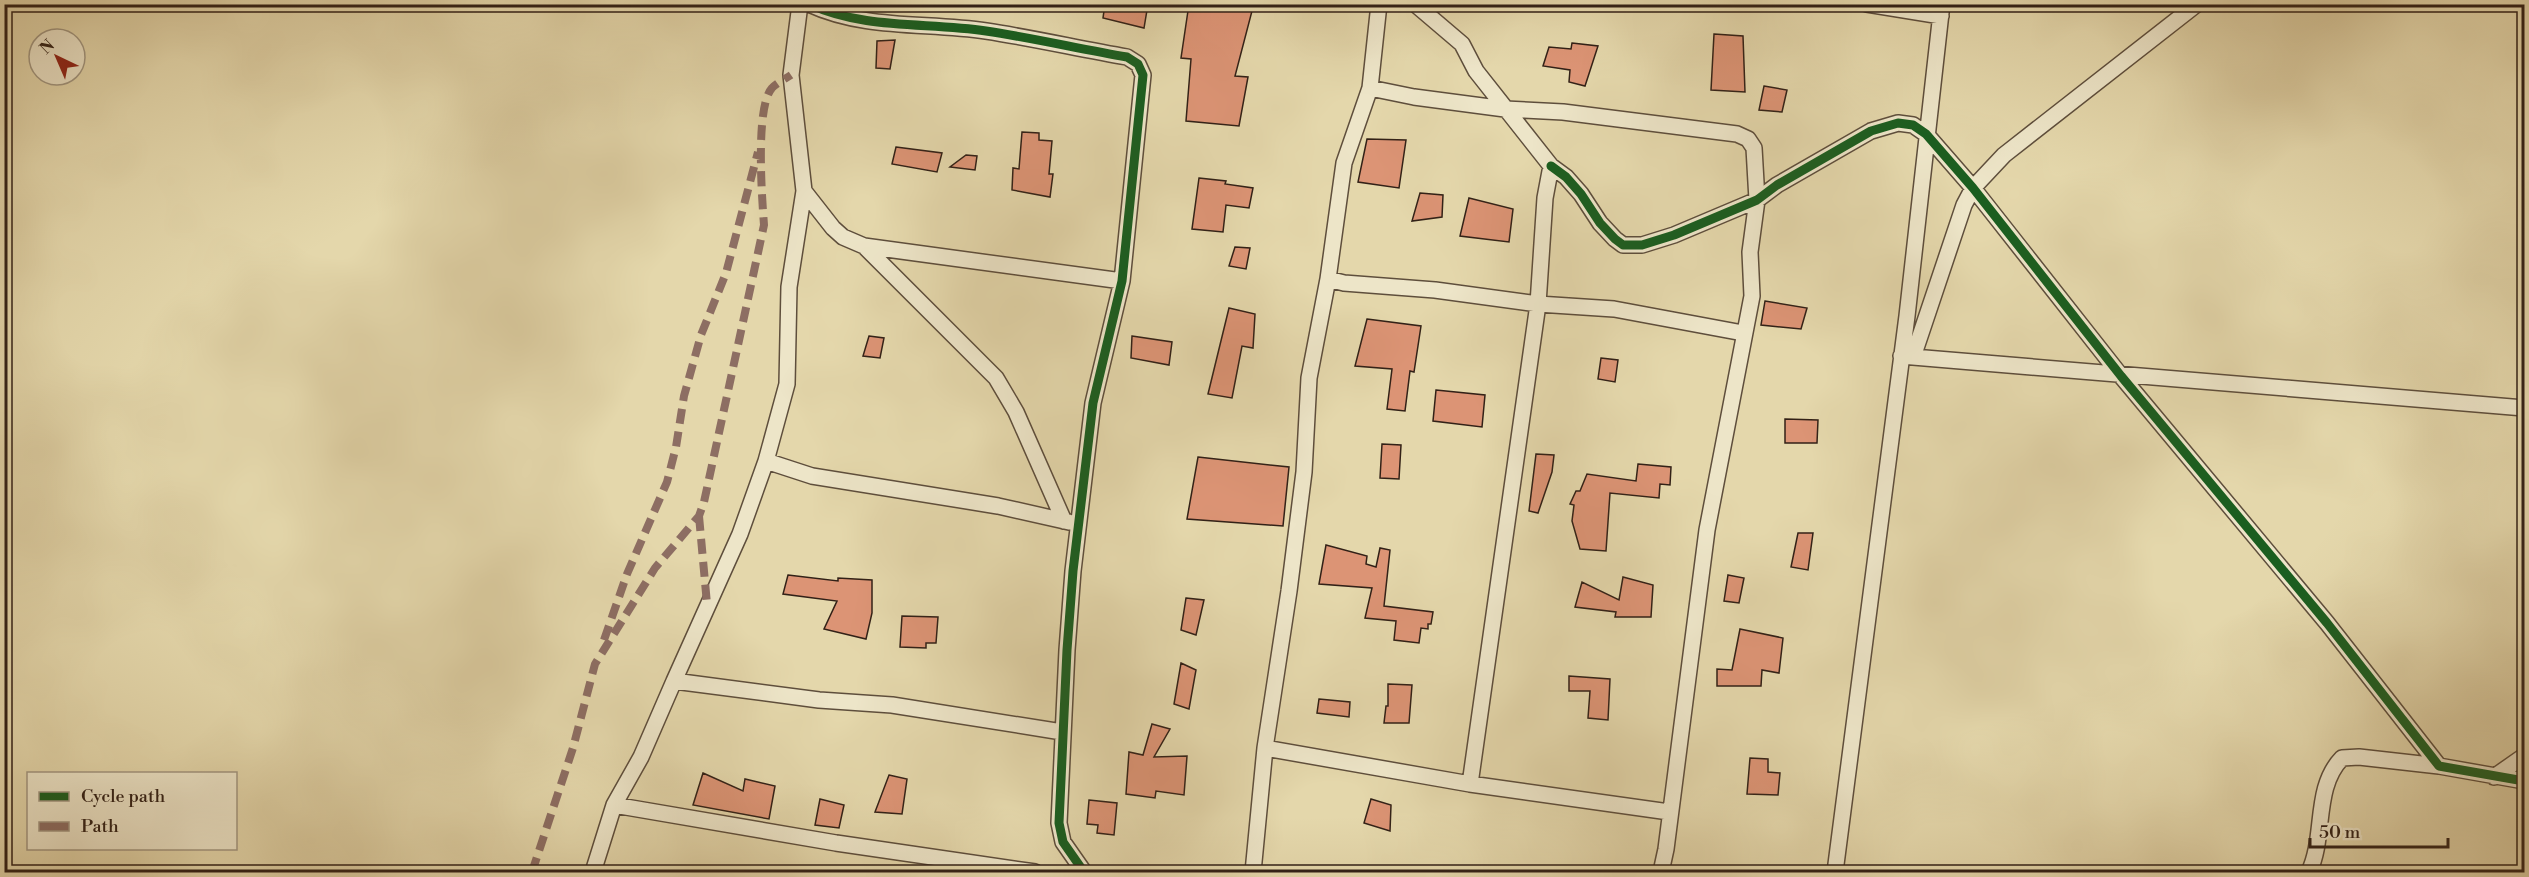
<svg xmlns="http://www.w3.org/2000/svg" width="2529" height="877" font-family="'Libre Bodoni',serif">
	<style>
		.building { fill: #dc9475; stroke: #322117; stroke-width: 1.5 }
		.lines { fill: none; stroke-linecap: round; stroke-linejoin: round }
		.minor-casing { stroke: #5e4e3c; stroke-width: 18 }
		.minor { stroke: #ede5c8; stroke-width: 15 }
		.quiet { stroke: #8d6e63; stroke-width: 8; stroke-dasharray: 15 8; stroke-linecap: butt }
		.cycleway-casing { stroke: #ede5c8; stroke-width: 13 }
		.cycleway { stroke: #1b5e20; stroke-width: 9 }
	</style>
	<rect width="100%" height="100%" fill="#e4d7ab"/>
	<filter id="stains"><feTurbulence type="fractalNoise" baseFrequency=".00333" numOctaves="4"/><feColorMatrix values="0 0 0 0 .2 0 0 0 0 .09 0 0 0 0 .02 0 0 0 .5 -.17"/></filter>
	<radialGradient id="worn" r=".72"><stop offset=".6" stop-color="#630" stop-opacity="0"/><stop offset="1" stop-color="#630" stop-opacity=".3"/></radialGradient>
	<path class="building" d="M1105,4H1148L1144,28L1103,18Z
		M1189,4L1252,11L1235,76L1248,77L1239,126L1186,121L1191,59L1181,58Z
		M1714,34L1743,36L1745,92L1711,90Z
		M895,40L890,69L876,68L877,41Z
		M1572,43L1598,46L1585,86L1569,82L1570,70L1543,66L1549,47L1571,49Z
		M1764,86L1787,90L1782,112L1759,110Z
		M1022,132L1039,133V140L1052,141L1049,174H1053L1050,197L1012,190L1013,168L1019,169Z
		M1367,139L1406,140L1399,188L1358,182Z
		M896,147L942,153L937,172L892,164Z
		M966,155L977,156L975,170L950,167Z
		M1199,178L1226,181L1225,184L1253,188L1249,208L1226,205L1223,232L1192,229Z
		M1420,193L1443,195L1442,217L1412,221Z
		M1469,198L1513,209L1509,242L1460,236Z
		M1235,247L1250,248L1246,269L1229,266Z
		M1765,301L1807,308L1801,329L1761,325Z
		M1229,308L1255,314L1253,348L1242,346L1232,398L1208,394Z
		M1367,319L1421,326L1414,372L1410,371L1405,411L1387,409L1392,369L1355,366Z
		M869,336L884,338L880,358L863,356Z
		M1132,336L1172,342L1169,365L1131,358Z
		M1601,358L1618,360L1615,382L1598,379Z
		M1436,390L1485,395L1482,427L1433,421Z
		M1785,419L1818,420L1817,443H1785Z
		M1382,444L1401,445L1399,479L1380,478Z
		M1536,454L1554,455L1552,472L1538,513L1529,511Z
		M1198,457L1289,467L1283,526L1187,519Z
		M1638,464L1671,467L1670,485L1660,484L1659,498L1610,493L1606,551L1580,549L1572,521L1574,505L1570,504L1576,491H1580L1587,474L1636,481Z
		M1798,533H1813L1808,570L1791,567Z
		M1326,545L1367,556L1366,564L1376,567L1380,548L1390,550L1384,606L1433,612L1431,624H1428V629L1421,628L1419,643L1394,640L1396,621L1365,618L1372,588L1319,584Z
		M788,575L838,581V578L872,580V613L866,639L824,629L837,601L783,594Z
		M1728,575L1744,578L1739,603L1724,601Z
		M1623,577L1653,585L1651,617H1615L1616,612L1575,607L1582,582L1619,600Z
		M1186,598L1204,600L1196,635L1181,630Z
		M902,616L938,617L936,643H926V648L900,647Z
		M1740,629L1783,638L1779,673L1762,670L1761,686H1717V669L1732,670Z
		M1181,663L1196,670L1189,709L1174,704Z
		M1569,676L1610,679L1608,720L1588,718L1590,691H1569Z
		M1388,684L1412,685L1409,723H1384L1386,706H1388Z
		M1319,699L1350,702L1349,717L1317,713Z
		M1152,724L1170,729L1154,757L1187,756L1184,795L1156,791L1155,798L1126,794L1129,752L1143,755Z
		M1750,758L1768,759V772L1780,773L1778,795L1747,794Z
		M703,773L743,791L745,779L775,786L769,819L693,805Z
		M889,775L907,779L902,814L875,812Z
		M820,799L844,805L839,828L815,825Z
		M1371,799L1391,805L1390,831L1364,823Z
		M1089,800L1117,803L1114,835L1097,833L1098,825L1087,824Z"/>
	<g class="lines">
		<defs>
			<path id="minor" d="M800,4L791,75L804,191L833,228L843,237L864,246L1122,281
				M809,4C865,30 926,22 986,31C1033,38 1080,49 1127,57L1138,64L1143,75L1122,281L1093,403L1073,571L1067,650L1059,823L1063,842L1084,872
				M1867,4L1941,16
				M1370,88L1414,97L1505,109L1563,112L1737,134L1748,139L1754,148L1757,200L1750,252L1752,296L1707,530L1666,849L1661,872
				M1551,166L1566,177L1581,194L1600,223L1615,239L1623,245H1642L1674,235L1757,200L1777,185L1871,131L1898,123L1913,125L1926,134L1973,188L2121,376L2327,623L2439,766L2524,781
				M864,246L996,378L1016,412L1064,521
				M1328,279L1344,163L1370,88L1379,4
				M1901,356L2524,408
				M1913,357L1964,205L1973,188L2004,155L2197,4
				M766,461L812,476L998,506L1069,522
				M674,681L740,534L766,461L787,384L789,287L804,191
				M1265,748L1470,784L1538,304L1545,198L1551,166L1476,71L1462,44L1415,4
				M2494,777L2524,756
				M1470,784L1669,812
				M614,805L836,843L1035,872
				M593,872L614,805L641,757L674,681L819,700L892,705L1062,732
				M1253,872L1265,748L1289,591L1304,472L1309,378L1328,279L1344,283L1435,290L1538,304L1614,309L1743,333
				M1835,872L1907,316L1942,4
				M2309,872C2326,836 2313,788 2342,758L2359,757L2439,766"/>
		</defs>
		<use href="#minor" class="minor-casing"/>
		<use href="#minor" class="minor"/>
		<path class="quiet" d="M699,516L707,604
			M604,640L627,574L667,482L676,447L684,396L701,335L726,273L758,152
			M532,872L573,748L595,664L655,568L699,516L704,502L764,225C762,198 755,107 772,88C777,83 785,79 791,75"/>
		<defs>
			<path id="cycleway" d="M809,4C865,30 926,22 986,31C1033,38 1080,49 1127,57L1138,64L1143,75L1122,281L1093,403L1073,571L1067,650L1059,823L1063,842L1084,872
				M1551,166L1566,177L1581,194L1600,223L1615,239L1623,245H1642L1674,235L1757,200L1777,185L1871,131L1898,123L1913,125L1926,134L1973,188L2121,376L2327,623L2439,766L2524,781"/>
		</defs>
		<use href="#cycleway" class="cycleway-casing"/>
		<use href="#cycleway" class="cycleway"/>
	</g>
	<rect width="2529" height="877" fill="none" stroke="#e4d7ab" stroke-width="24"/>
	<rect x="6" y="6" width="2517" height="865" fill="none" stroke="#322117" stroke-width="3"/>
	<rect x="12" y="12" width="2505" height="853" fill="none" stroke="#322117" stroke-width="1.5"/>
	<rect x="27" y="772" width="210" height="78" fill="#ede5c8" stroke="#a29781" stroke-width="1.5"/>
	<rect x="39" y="792" width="30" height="9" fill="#1b5e20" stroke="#a29781" stroke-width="1.5"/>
	<text x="81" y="802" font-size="18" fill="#322117">Cycle path</text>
	<rect x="39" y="822" width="30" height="9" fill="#8d6e63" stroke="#a29781" stroke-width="1.5"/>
	<text x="81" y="832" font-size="18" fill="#322117">Path</text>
	<g transform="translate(57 57) rotate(316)"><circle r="28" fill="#ede5c8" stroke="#a29781" stroke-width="1.5"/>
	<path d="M0-4.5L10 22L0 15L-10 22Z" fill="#8f2418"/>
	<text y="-9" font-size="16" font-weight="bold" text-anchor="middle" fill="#322117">N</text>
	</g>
	<path d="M2310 838v9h138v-9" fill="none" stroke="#322117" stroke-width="3"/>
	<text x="2319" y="838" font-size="18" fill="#322117" stroke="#ede5c8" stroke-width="4.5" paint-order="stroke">50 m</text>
	<rect width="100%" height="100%" filter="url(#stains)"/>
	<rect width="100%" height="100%" fill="url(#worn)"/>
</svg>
